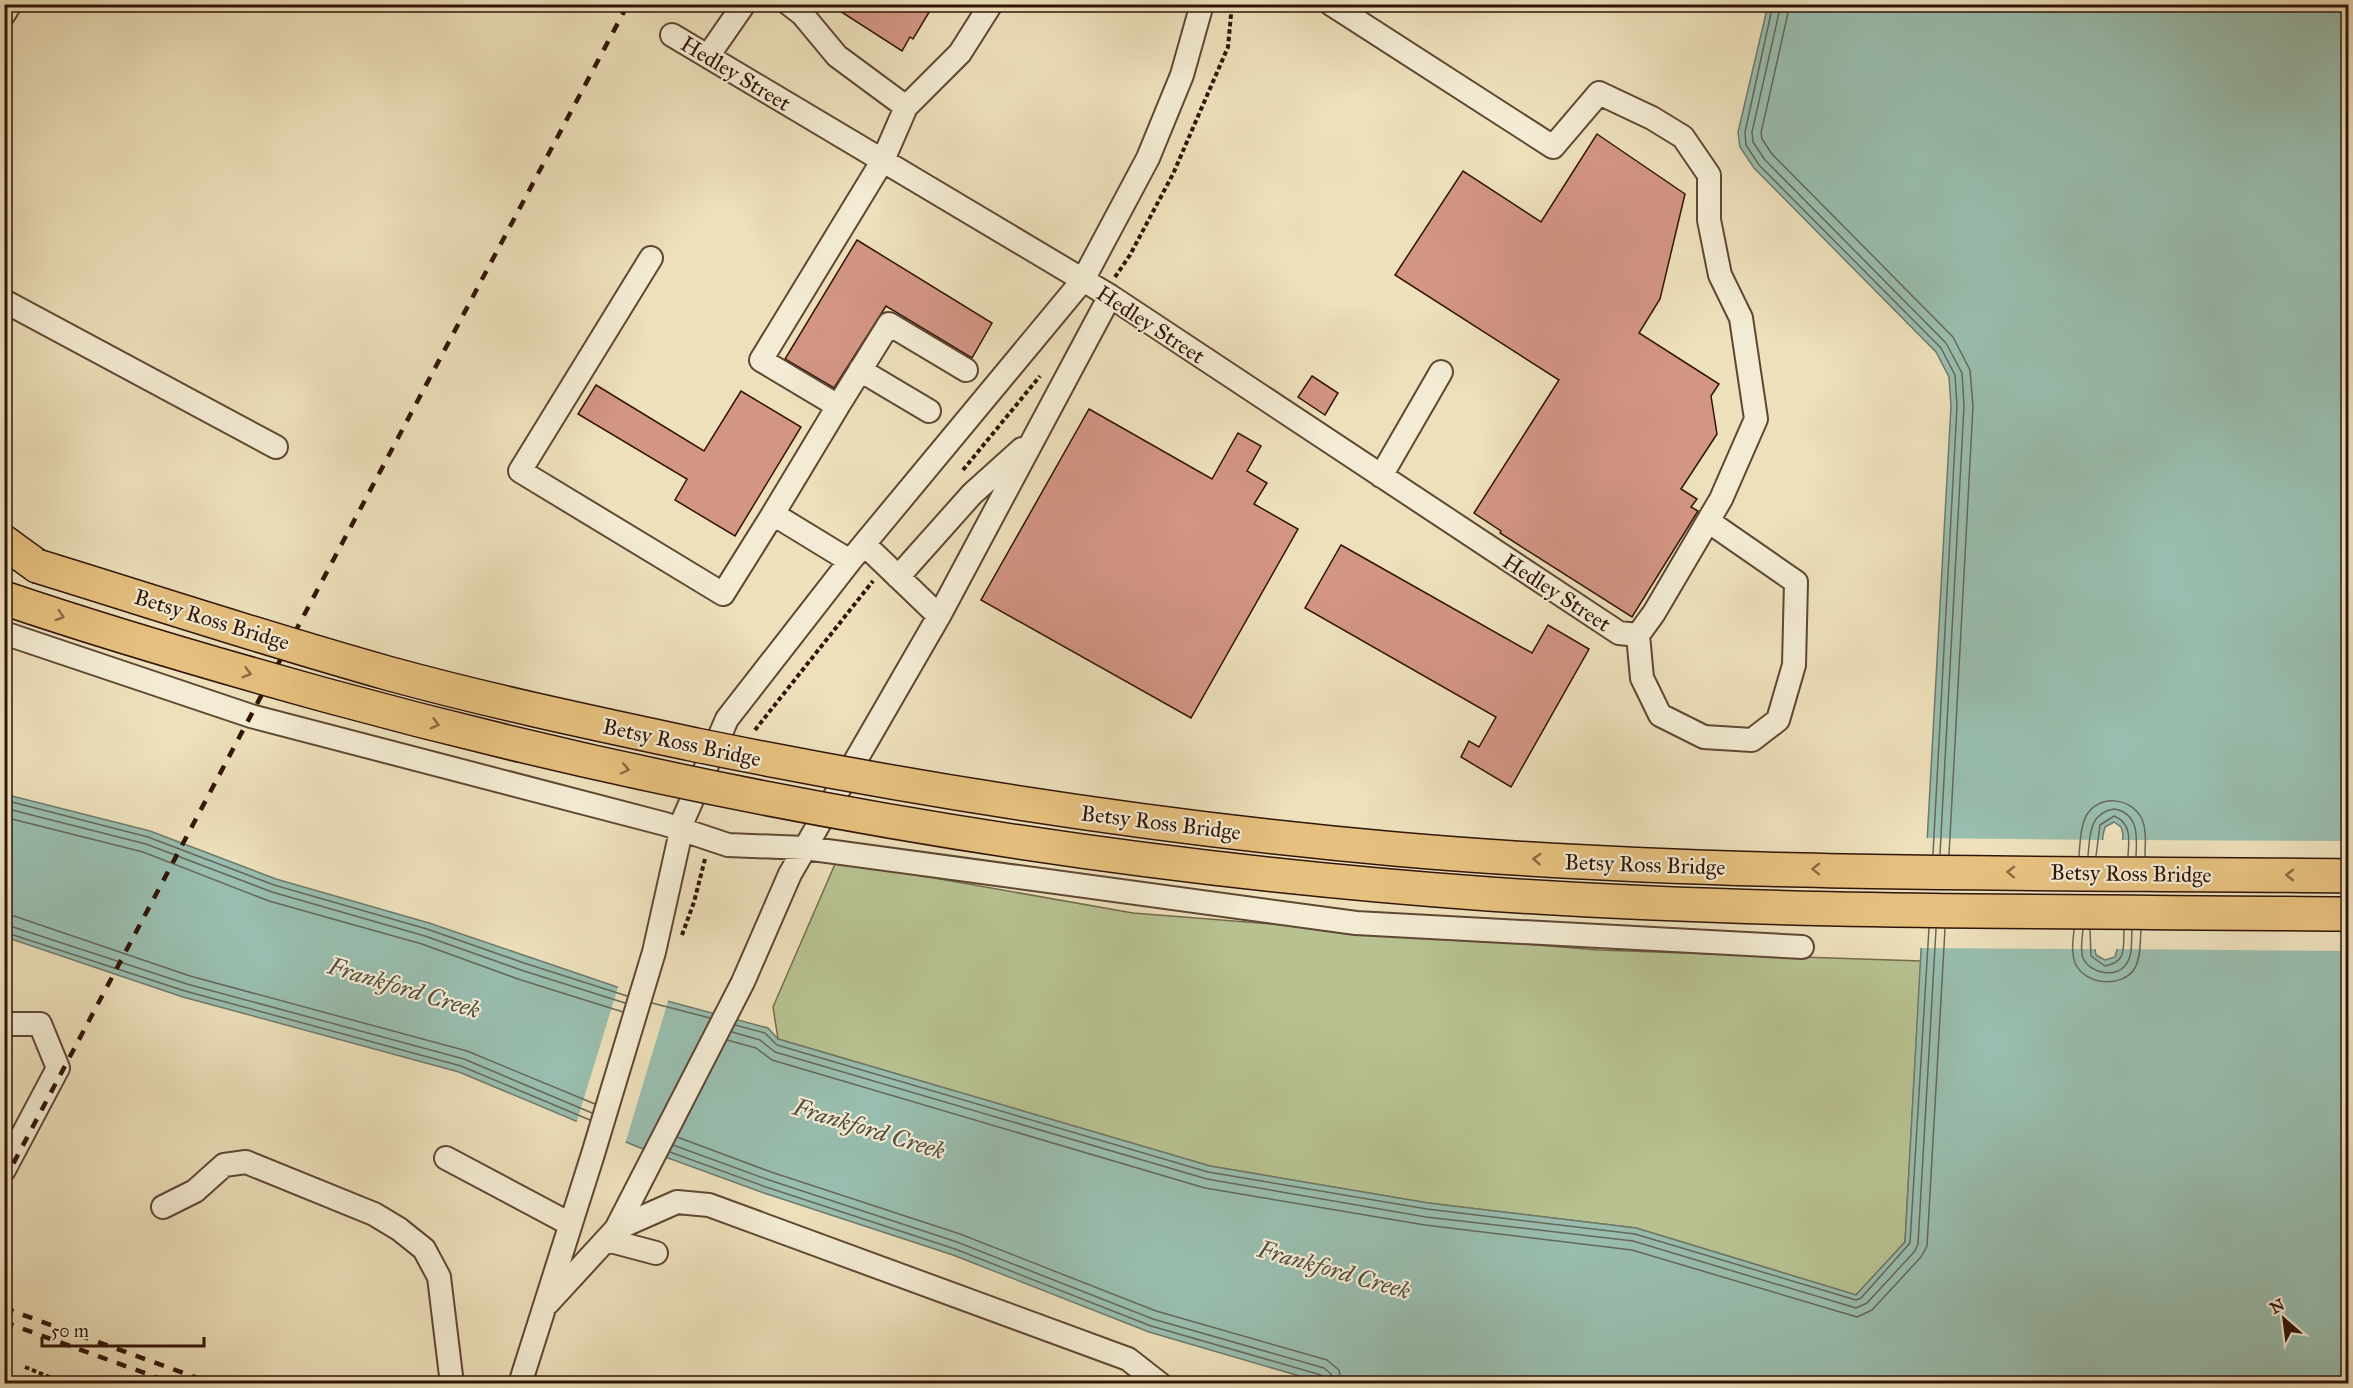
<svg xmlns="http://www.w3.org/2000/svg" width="2353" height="1388" font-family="'IM FELL Great Primer',serif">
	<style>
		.green { fill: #b8c291; stroke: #746b4c; stroke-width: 1.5 }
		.water { fill: #99bdae; stroke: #6f796b; stroke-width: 1.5; fill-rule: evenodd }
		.pier { fill: #ede0bb }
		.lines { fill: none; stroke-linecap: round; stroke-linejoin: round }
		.shore { stroke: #64685a; stroke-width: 1.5 }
		.building { fill: #d39584; stroke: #301407; stroke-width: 1.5 }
		.minor-casing { stroke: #5f4734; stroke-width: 26 }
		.highway-casing { stroke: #301407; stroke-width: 36 }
		.path { stroke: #301407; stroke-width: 4; stroke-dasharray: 4.5 3; stroke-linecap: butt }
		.minor { stroke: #f3ebd3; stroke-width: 22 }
		.highway { stroke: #e6c07e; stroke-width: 33 }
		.rail { stroke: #301407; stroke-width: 4.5; stroke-dasharray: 10 10; stroke-linecap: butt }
		.highway-bridge-casing { stroke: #301407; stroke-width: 36; stroke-linecap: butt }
		.highway-bridge { stroke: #e6c07e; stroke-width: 33 }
		.oneway { stroke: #8b6a42 }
		.labels { text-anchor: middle; stroke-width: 4.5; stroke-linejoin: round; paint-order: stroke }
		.street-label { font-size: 22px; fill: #301407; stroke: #f3ebd3 }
		.water-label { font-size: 24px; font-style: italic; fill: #554f41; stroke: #f3ebd3 }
	</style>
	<rect width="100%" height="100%" fill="#ede0bb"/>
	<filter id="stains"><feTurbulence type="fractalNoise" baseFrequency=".00333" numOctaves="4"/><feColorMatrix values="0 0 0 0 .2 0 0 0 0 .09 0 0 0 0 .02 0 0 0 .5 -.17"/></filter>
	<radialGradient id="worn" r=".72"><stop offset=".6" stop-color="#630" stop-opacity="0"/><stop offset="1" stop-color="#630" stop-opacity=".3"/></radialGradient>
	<path class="green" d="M835,864L889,870L1133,913L1598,950L1921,961L1905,1242L1856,1295L1636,1228L1428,1203L1210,1166L778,1039L773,1007Z"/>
	<path class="water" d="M1768,5H2348V1383L1333,1384L1303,1377L1149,1332L953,1255L764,1193L638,1147L459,1072L183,997L5,937L4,794L150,831L276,879L429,923L626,990L768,1028L778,1039L1210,1166L1428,1203L1636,1228L1856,1295L1905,1242L1951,406L1949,377L1936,352L1754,168L1740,147L1738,132ZM2114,822L2121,827L2123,834L2117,950L2115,957L2105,960L2096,955L2095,950L2103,835L2105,827Z"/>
	<path class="pier" d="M1925,838L2106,840L2098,949L1918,948Z
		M2120,840L2348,841V951L2114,949Z
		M619,984L669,998L625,1144L576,1124Z"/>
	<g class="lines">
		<path class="shore" d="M1773,4L1745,132L1746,145L1759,165L1941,348L1955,375L1957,406L1933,854
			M1781,4L1752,132L1753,142L1765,160L1946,343L1962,373L1964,406L1940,854
			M1790,4L1761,133L1762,139L1772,154L1953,337L1970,370L1973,406L1949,855
			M4,800L148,837L274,885L427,929L524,963L627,996
			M4,808L146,844L272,892L425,936L521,970L625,1003
			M4,817L143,852L269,901L422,944L518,979L623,1012
			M2079,856C2080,844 2080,830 2085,818C2096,794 2131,796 2142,819C2147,831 2145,843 2145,856
			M2088,856C2090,835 2089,813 2114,809C2139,813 2137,837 2136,856
			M2096,856L2100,825L2114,816C2132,823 2129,840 2128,856
			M4,915L14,916L190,976L467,1051L595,1104
			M4,924L187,984L464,1059L592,1113
			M2074,930C2073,941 2071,952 2075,963C2085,985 2122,989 2135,968C2141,957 2140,942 2141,930
			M2083,930C2082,939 2080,950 2083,958C2090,974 2118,979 2127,963C2133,954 2131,941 2132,930
			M2090,930L2091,956L2105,966C2127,961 2123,950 2124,930
			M4,932L185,991L461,1066L590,1120
			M652,1003L710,1018
			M735,1025L765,1033L777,1045L1208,1172L1427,1209L1635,1234L1856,1300L1861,1298L1910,1243L1929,928
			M732,1032L760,1040L775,1052L1207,1179L1426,1217L1633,1241L1856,1308L1867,1303L1915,1251L1918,1244L1936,929
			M727,1040L756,1048L772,1060L1205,1188L1425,1225L1632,1250L1857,1317L1872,1310L1921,1257L1927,1246L1945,929
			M677,1137L771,1172L960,1234L1156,1311L1327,1360L1339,1370L1342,1384
			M673,1145L769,1180L957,1242L1153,1319L1324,1368L1331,1374L1333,1384
			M670,1152L766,1187L955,1249L1151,1326L1321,1375L1325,1378L1326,1384"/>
	</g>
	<path class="building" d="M829,4H934L913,39L910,37L902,51Z
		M1597,134L1685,194L1660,299L1639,333L1719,384L1711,396L1717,434L1681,489L1697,499L1691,507L1698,511L1632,617L1500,533L1501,531L1474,513L1559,380L1395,275L1463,171L1541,222Z
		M857,240L992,323L972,358L886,306L834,388L785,359Z
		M1312,376L1338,393L1325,415L1298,397Z
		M596,385L704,451L741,391L801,427L735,536L675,500L687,479L578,414Z
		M1089,409L1212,479L1238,433L1261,446L1247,471L1267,483L1254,504L1298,529L1191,718L981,600Z
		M1341,545L1532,653L1548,625L1589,649L1511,787L1461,757L1469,741L1479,747L1496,717L1305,608Z"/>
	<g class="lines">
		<defs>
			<path id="minor" d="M789,4L802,14L837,56L906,107L883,160L761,360L838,406L889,324L966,370
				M4,14L10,4
				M672,35L1110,296L1619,633L1638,635L1654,613L1721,499L1756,419L1741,318L1720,275L1709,220V175L1683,137L1652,118L1599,93L1553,147L1331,4
				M708,56L744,4
				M906,107L960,53L991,4
				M651,258L520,471L723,594L773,514
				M4,301L276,447
				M860,370L929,411
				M838,406L773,514L850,561
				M1381,476L1441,372
				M864,544L939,616
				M898,577L972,494L1022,449
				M4,633L251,716L665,824L728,845L805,848L1356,923L1802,947
				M1638,635L1642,678L1660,715L1704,737L1752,740L1778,720L1794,665L1796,582L1708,521
				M4,1024H40L58,1068L4,1170
				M446,1158L570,1224
				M163,1207L195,1191L224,1165L246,1162L374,1214L399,1229L424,1249L439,1277L452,1384
				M616,1229L677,1202L709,1205L1128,1359L1160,1384
				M607,1240L656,1253
				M548,1303L616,1229L743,982L790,874L939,616L1110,296
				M520,1384L593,1154L654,952L684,818L727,719L850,561L1083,280L1148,158L1182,75L1202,4"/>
			<path id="highway" d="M4,542L37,566"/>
		</defs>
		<use href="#minor" class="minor-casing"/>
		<use href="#highway" class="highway-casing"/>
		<path class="path" d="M1115,277L1130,255L1173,174L1228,47L1232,4
			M963,470L1040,376
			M755,730L873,581
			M682,935L694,902L705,859
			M25,1367L66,1384"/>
		<use href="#minor" class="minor"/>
		<use href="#highway" class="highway"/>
		<path class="rail" d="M4,1181L628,4
			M4,1308L214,1384
			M4,1322L175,1384"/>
		<defs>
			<path id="highway-bridge" d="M37,566C154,602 269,640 387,673C489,701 593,723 696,745C927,792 1160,828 1395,849C1712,877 2031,872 2348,876
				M4,598C110,634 217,665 325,695C704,799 1096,866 1489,894C1774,914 2062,911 2348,914"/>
		</defs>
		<use href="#highway-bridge" class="highway-bridge-casing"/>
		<use href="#highway-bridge" class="highway-bridge"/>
	</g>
	<defs><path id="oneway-chevron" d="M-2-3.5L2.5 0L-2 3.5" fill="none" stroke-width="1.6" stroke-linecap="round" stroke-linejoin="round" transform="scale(1.5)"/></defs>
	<g class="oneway">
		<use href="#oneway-chevron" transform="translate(60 616) rotate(18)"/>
		<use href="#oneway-chevron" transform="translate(247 673) rotate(16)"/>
		<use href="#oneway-chevron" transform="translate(435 724) rotate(15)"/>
		<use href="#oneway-chevron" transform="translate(625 769) rotate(12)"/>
		<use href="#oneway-chevron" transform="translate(1537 859) rotate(-176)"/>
		<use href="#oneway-chevron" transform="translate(1816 869) rotate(-179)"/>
		<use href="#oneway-chevron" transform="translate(2011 872) rotate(-179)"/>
		<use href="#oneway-chevron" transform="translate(2290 875) rotate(-179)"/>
	</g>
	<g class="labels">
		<g class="street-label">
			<text transform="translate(736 73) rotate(31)" y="8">Hedley Street</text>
			<text transform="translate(1151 324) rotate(33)" y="8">Hedley Street</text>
			<text transform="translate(1557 592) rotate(33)" y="8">Hedley Street</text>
			<text transform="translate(212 619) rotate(17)" y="8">Betsy Ross Bridge</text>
			<text transform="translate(682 742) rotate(12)" y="8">Betsy Ross Bridge</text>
			<text transform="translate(1161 822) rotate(7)" y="8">Betsy Ross Bridge</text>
			<text transform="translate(1645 864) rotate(2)" y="8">Betsy Ross Bridge</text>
			<text transform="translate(2131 873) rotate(1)" y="8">Betsy Ross Bridge</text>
		</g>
		<g class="water-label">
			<text transform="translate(404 988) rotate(17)" y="8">Frankford Creek</text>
			<text transform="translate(869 1129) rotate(17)" y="8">Frankford Creek</text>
			<text transform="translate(1334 1270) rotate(16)" y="8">Frankford Creek</text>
		</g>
	</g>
	<rect width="2353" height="1388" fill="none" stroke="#ede0bb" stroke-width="24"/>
	<rect x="6" y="6" width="2341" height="1376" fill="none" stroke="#301407" stroke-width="3"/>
	<rect x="12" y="12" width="2329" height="1364" fill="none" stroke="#301407" stroke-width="1.5"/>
	<g transform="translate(2284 1319) rotate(332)" stroke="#f3ebd3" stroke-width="4.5" paint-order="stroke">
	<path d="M0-4.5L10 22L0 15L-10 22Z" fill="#301407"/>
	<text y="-9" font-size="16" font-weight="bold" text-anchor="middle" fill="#301407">N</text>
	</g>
	<path d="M42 1337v9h162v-9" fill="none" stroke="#301407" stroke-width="3"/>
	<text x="51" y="1337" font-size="18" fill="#301407" stroke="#f3ebd3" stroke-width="4.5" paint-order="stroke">50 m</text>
	<rect width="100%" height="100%" filter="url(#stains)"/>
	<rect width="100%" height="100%" fill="url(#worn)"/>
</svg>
